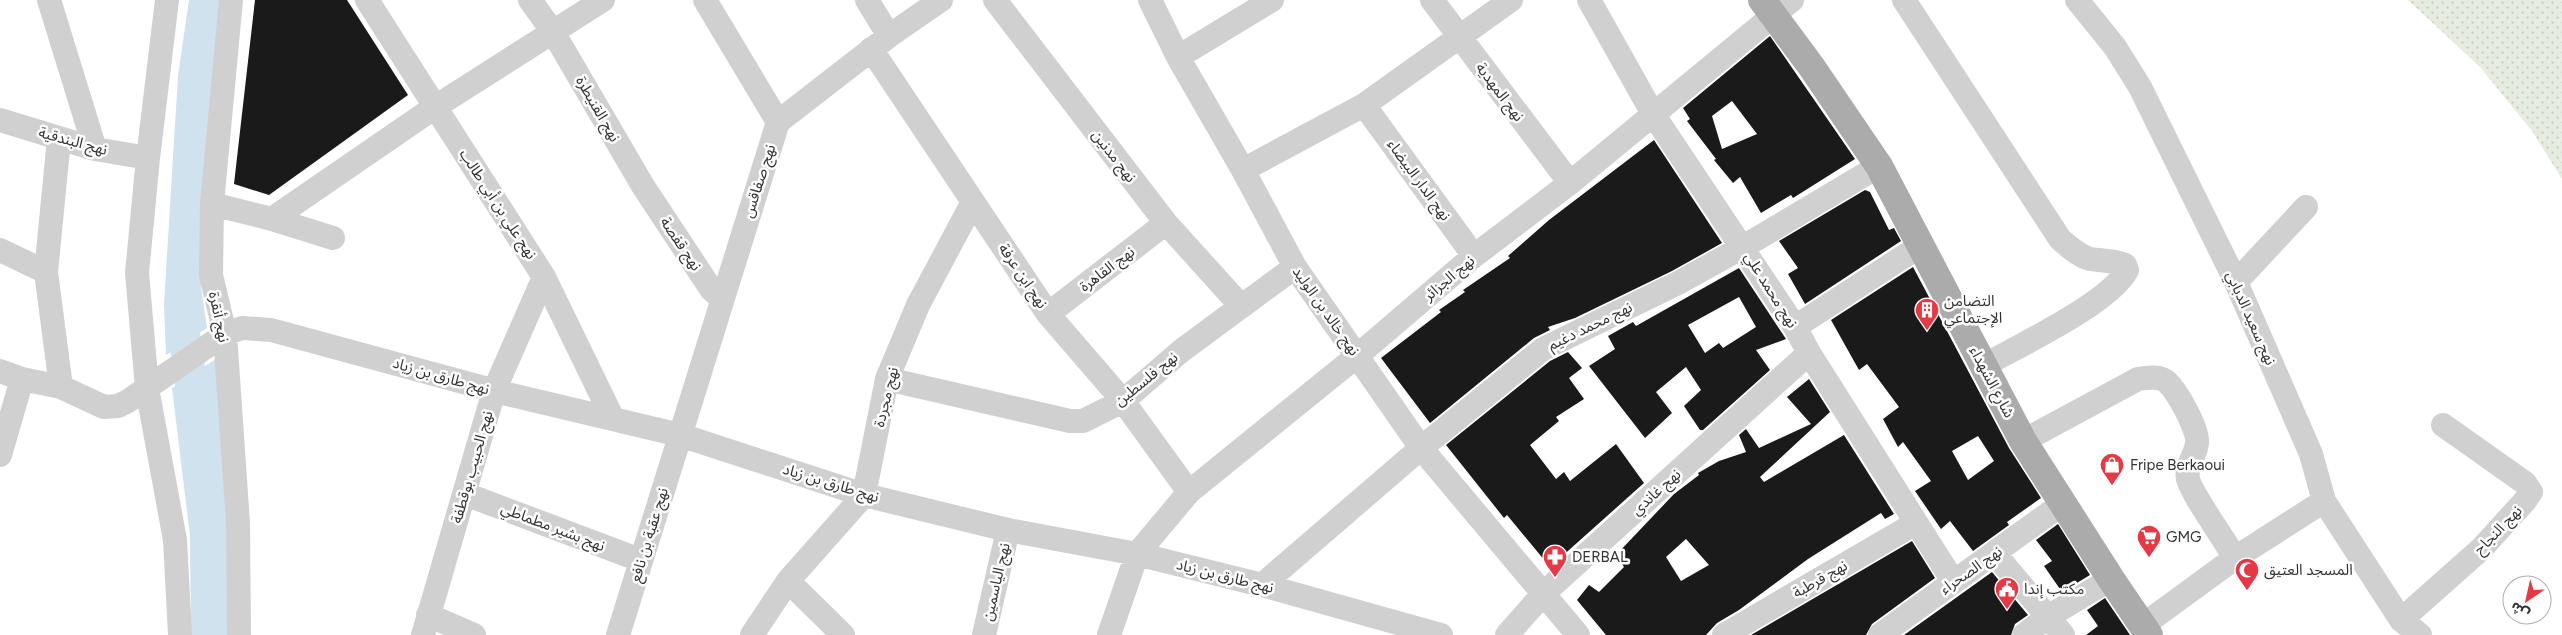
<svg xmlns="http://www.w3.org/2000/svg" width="2562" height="635" font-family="Figtree,'Noto Sans Arabic',sans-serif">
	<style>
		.grass { fill: url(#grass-dots) }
		.water { fill: #cfe2ee }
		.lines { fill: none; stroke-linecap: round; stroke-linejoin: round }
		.river { stroke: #cfe2ee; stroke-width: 32 }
		.building { fill: #1a1a1a; fill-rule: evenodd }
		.minor { stroke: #d0d0d0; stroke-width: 24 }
		.major { stroke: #ababab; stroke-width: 28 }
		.labels { text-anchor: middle; stroke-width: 5; stroke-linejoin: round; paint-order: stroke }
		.street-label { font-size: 15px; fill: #333; stroke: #fff }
		.poi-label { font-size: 15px; fill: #333; stroke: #fff; text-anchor: start }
	</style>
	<defs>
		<pattern id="grass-dots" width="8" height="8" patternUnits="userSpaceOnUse" patternTransform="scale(1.25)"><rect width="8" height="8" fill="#e6ecdf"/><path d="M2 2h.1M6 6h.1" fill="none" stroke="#c6cbc0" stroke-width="1.8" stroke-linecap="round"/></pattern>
	</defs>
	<rect width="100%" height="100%" fill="#fff"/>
	<path class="grass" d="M2408,0H2562V179L2532,131L2480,67Z"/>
	<path class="water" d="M189,0H225L212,84L201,287L207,328L166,355L164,304L178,76Z
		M216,359L227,525V635H191L190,536L172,388Z"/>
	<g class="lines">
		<path class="river" d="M182,298V319L196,421"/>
	</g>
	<path class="building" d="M255,0H347L408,95L269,195L234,184Z
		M1770,36L1855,159L1793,198L1791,195L1761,213L1740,177L1733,183L1714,160L1716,159L1687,121L1690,119L1683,108ZM1732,101L1757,134L1722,149L1712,116Z
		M1654,140L1722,243L1672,271L1575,318L1548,327L1550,330L1534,338L1430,423L1381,358L1441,312L1439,310L1465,292L1463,290L1510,258L1508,256L1549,220Z
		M1865,190L1870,192L1889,230L1894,228L1901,241L1805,304L1788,274L1798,268L1779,241Z
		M1913,267L2009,448L2041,498L2007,522L2009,525L1973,551L1950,521L1941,529L1915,491L1931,481L1903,442L1898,447L1883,419L1899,407L1867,364L1859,370L1831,320ZM1978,436L1994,461L1968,480L1952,451Z
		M1739,268L1786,339L1756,350L1770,370L1703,430H1700L1684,406L1701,390L1686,367L1656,392L1672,413L1645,438L1589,366L1615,349L1608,336L1633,322L1636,326ZM1739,297L1756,327L1723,348L1719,343L1705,353L1688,325Z
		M1568,352L1582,368L1569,378L1584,399L1556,417L1559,421L1530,445L1556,479L1564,472L1570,481L1616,444L1644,483L1550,567L1507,515L1504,518L1446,445L1550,361Z
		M1809,379L1830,412L1760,477L1764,482L1844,435L1894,514L1885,519L1881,513L1808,559L1739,610L1717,623L1706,635H1606L1577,600L1589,585L1599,592L1624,567L1616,555L1674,494L1699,475L1698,473L1719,461L1746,452L1739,435L1746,429L1759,448L1811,424L1787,397ZM1686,539L1709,565L1681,581L1666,557Z
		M2058,524L2090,575L2062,592L2044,566L2052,561L2036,540Z
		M1912,541L1935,578L1872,624L1866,635H1751Z
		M1992,572L2028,615L2015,624L2011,635H1904Z
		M2105,598L2130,635H2086L2098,626L2087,610Z"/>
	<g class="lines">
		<path class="minor" d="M49,0L95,149
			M167,0L148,158L137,273L147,388L175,540L180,635
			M231,0L212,204L211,275L225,334L238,523L239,635
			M367,0L544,277L612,417
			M530,0L553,32L643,186L711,289L722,299
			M705,0L778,122
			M867,0L889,36
			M995,0L1166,223L1241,306
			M1150,0L1178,57L1243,170L1295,267L1421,448L1578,635
			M1432,0L1570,183
			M1589,0L1653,114L1795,327L1809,353L1953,581
			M1904,0L2060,239C2069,247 2079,256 2090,259C2103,261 2112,260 2125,265L2127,270C2110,303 2020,345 1985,365
			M2077,0L2115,47L2140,87L2236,282L2311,454L2324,501L2401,620L2420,635
			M871,49L1048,314L1123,401L1189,492
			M1178,57L1272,0
			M1364,105L1474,256
			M0,120L95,149L148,158
			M59,139L46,272L61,387
			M1243,170L1364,105L1511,0
			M212,204L272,219L333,238
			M272,219L435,107L603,0
			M0,250L46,272
			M2236,282L2306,207
			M1048,314L1166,223
			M1795,327L1920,246
			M0,371L22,379L61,387L104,407L118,406L128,401L225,334L242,328L271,330L507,394L680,435L864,495L1008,530L1137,554L1262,585L1441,635
			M887,379L1070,421H1083L1123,401L1181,351L1295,267
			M2023,441L2138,379C2147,378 2159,375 2167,382C2177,391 2199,430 2197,443C2196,456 2185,465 2188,479C2191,493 2226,542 2235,558
			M0,455L22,379
			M465,494L640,560
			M1995,554L2063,635
			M1262,585L1421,448L1543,349L1678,283L1743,247L1879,166
			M428,615L474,635
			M2401,620L2481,549L2524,502L2531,492L2525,483L2443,425
			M2142,626L2235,558L2324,501
			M423,635L494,391L544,277
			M618,635L778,122L889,36L941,0
			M752,635L788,581
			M843,635L788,581L864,495L887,379L918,305L973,202
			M984,635L1008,530
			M1109,635L1137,554L1189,492L1357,356L1474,256L1570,183L1792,0
			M1507,635L1544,593L1809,353
			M1724,635L1916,523
			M1880,635L2062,504
			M2024,635L2049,616L2111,579"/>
		<path class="major" d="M1762,0L1811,66L1879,166L2023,441L2111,579L2149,635"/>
	</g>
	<defs>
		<symbol id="building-pin" viewBox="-11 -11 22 30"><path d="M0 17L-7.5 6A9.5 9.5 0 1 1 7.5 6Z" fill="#e63946" stroke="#fff"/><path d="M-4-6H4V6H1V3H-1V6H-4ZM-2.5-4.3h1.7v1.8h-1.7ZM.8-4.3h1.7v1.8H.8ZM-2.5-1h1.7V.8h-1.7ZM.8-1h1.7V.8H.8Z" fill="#fff"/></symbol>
		<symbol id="shop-pin" viewBox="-11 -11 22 30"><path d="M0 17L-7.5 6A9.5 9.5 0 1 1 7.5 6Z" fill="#e63946" stroke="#fff"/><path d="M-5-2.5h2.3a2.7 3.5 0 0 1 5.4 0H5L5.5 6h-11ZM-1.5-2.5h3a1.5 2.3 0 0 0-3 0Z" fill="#fff"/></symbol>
		<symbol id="supermarket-pin" viewBox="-11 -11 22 30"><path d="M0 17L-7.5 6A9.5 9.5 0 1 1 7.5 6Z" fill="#e63946" stroke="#fff"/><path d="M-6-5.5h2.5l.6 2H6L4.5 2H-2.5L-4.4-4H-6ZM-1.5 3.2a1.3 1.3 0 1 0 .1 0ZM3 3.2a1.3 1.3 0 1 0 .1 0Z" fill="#fff"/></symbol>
		<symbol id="pharmacy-pin" viewBox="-11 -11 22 30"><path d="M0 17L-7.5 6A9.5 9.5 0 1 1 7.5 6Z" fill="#e63946" stroke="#fff"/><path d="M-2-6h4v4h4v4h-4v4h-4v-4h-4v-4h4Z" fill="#fff"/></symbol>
		<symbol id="mosque-pin" viewBox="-11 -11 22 30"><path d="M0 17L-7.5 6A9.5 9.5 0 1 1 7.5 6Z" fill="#e63946" stroke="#fff"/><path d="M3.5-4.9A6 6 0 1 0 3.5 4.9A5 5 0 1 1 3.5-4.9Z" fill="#fff"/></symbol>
		<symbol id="civic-pin" viewBox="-11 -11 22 30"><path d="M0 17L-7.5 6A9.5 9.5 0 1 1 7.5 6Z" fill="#e63946" stroke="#fff"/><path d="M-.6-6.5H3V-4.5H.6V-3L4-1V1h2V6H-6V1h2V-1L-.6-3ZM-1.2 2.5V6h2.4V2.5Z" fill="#fff"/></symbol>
	</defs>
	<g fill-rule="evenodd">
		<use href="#building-pin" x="1913" y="296" width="28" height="38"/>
		<use href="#shop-pin" x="2098" y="451" width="28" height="38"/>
		<use href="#supermarket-pin" x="2135" y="523" width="28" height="38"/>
		<use href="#pharmacy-pin" x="1541" y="543" width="28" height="38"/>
		<use href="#mosque-pin" x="2233" y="556" width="28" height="38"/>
		<use href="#civic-pin" x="1993" y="575" width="28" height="38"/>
	</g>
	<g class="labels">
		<g class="street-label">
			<text transform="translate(1500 92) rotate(53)" y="5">نهج المهدية</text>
			<text transform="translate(598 109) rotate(60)" y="5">نهج القنيطرة</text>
			<text transform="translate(73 141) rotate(15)" y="5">نهج البندقية</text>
			<text transform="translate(1114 156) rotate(52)" y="5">نهج مدنين</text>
			<text transform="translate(1419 180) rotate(54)" y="5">نهج الدار البيضاء</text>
			<text transform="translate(759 181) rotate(-72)" y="5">نهج صفاقس</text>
			<text transform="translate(498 204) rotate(57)" y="5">نهج علي بن أبي طالب</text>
			<text transform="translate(681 244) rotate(56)" y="5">نهج قفصة</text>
			<text transform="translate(1107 269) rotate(-37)" y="5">نهج القاهرة</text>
			<text transform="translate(1023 276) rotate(56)" y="5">نهج ابن عرفة</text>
			<text transform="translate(1449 278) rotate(-40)" y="5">نهج الجزائر</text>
			<text transform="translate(1771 290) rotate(58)" y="5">نهج محمد علي</text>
			<text transform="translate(1326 311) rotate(55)" y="5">نهج خالد بن الوليد</text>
			<text transform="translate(219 317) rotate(78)" y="5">نهج أنقرة</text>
			<text transform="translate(2251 318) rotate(66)" y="5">نهج سعيد الدبابي</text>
			<text transform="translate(1590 326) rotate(-26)" y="5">نهج محمد دغيم</text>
			<text transform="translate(441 376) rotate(16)" y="5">نهج طارق بن زياد</text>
			<text transform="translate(1146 379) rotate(-39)" y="5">نهج فلسطين</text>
			<text transform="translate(1992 382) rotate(62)" y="5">شارع الشهداء</text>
			<text transform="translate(886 397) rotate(-76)" y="5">نهج مجردة</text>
			<text transform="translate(472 467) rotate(-74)" y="5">نهج الحبيب بوقطفة</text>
			<text transform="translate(831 483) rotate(17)" y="5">نهج طارق بن زياد</text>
			<text transform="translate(1656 492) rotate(-42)" y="5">نهج غاندي</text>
			<text transform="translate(553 527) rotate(21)" y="5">نهج بشير مطماطي</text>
			<text transform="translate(2498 530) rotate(-46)" y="5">نهج النجاح</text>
			<text transform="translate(649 535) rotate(-73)" y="5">نهج عقبة بن نافع</text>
			<text transform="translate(1971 570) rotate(-35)" y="5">نهج الصحراء</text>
			<text transform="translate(1225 576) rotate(14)" y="5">نهج طارق بن زياد</text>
			<text transform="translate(1820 579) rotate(-30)" y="5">نهج قرطبة</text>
			<text transform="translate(996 582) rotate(-77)" y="5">نهج الياسمين</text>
		</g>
		<g class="poi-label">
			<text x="1944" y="306">التضامن<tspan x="1944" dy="17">الإجتماعي</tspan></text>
			<text x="2130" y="470">Fripe Berkaoui</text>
			<text x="2166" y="542">GMG</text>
			<text x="1572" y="562">DERBAL</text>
			<text x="2264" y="575">المسجد العتيق</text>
			<text x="2024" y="594">مكتب إندا</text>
		</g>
	</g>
	<g transform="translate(2527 600) rotate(214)"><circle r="24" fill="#ffffff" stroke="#adadad"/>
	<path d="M0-4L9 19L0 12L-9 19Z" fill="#e63946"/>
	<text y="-8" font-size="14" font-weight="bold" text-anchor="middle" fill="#333333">ش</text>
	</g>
</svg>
